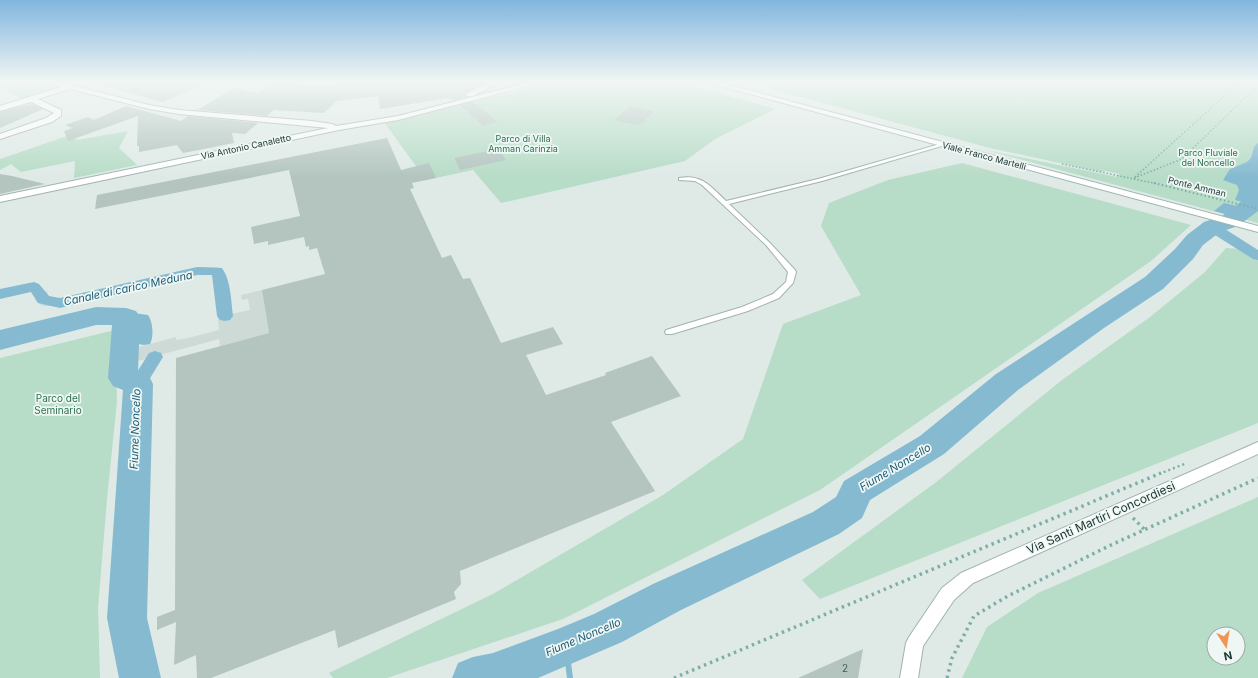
<svg xmlns="http://www.w3.org/2000/svg" width="1258" height="678" font-family="Inter,sans-serif">
	<style>
		.built { fill: #cddad6 }
		.green { fill: #b7dcc7; fill-rule: evenodd }
		.water { fill: #86bad0 }
		.lines { fill: none; stroke-linecap: round; stroke-linejoin: round }
		.stream { stroke: #86bad0; stroke-width: 6 }
		.canal { fill: #86bad0; fill-rule: evenodd }
		.river { fill: #86bad0; fill-rule: evenodd }
		.building { fill: #b4c5c0 }
		.lane-casing { stroke: #a2b2af; stroke-width: 2 }
		.street-casing { stroke: #a2b2af; stroke-width: 2 }
		.secondary-casing { stroke: #9eb6b1; stroke-width: 2 }
		.path-far3 { stroke: #7faea7; stroke-width: 1.5; stroke-dasharray: 1.5 2; stroke-linecap: butt }
		.path-far2 { stroke: #7faea7; stroke-width: 2; stroke-dasharray: 1.5 2.5; stroke-linecap: butt }
		.path-far1 { stroke: #7faea7; stroke-width: 2.5; stroke-dasharray: 2 3; stroke-linecap: butt }
		.path { stroke: #7faea7; stroke-width: 3.5; stroke-dasharray: 2.5 4; stroke-linecap: butt }
		.lane { fill: #fff; fill-rule: evenodd }
		.street { fill: #fff; fill-rule: evenodd }
		.secondary { fill: #fff; fill-rule: evenodd }
		.labels { text-anchor: middle; stroke-width: 3.5; stroke-linejoin: round; paint-order: stroke }
		.far-park-label { font-size: 9px; fill: #2a7150; stroke: #eff7f4 }
		.far-street-label { font-size: 9px; fill: #203a37; stroke: #eff7f4 }
		.park-label { font-size: 10px; fill: #2a7150; stroke: #eff7f4 }
		.near-number-label { font-size: 10px; fill: #455d59 }
		.water-label { font-size: 11px; font-style: italic; fill: #1a5976; stroke: #eff7f4 }
		.near-street-label { font-size: 12px; fill: #203a37; stroke: #eff7f4 }
	</style>
	<rect width="100%" height="100%" fill="#dfeae7"/>
	<path class="built" d="M200,267H217L224,271L227,276L231,314L250,310L248,299L242,300L241,295L262,290L269,333L220,346L219,339L134,362L135,348L176,337V340L188,338L219,330L214,278L209,273L194,274L55,306H43L37,302L35,299V294L47,291L48,295L53,299L65,298Z"/>
	<path class="green" d="M0,82H30L51,88L48,91L22,99L0,87Z
		M559,82H681L775,109L715,139L685,161L501,203L473,170L426,180L384,122Z
		M745,82H883L879,86L885,82H1258V223L985,150L1117,177L1119,174L1106,171L1101,172L990,148Z
		M128,131L119,148L137,165L74,178L75,161L21,172L11,164L0,170V159L70,135L77,140Z
		M962,163L1191,225L1151,261L820,490L563,619L387,678H333L329,673L493,594L663,495L743,439L783,324L861,295L821,226L829,203L888,180Z
		M1226,248L1258,250V423L820,599L802,580L935,483L1062,380L1150,317L1205,272Z
		M115,330L120,333L116,369L117,401L107,499L98,608L100,678H0V358Z
		M1258,497V678H962L987,627L1038,593ZM1214,634H1238V658H1214Z"/>
	<path class="water" d="M1258,143V206L1235,200L1239,190L1237,185L1223,180L1230,169L1247,162L1251,158L1254,147Z
		M1224,203L1258,211L1240,218L1214,211Z"/>
	<g class="lines">
		<path class="stream" d="M566,647L570,678"/>
		<path class="canal" d="M1212,223L1217,224L1258,250V260L1253,259L1207,230L1205,227L1207,224Z
			M197,267L222,268C231,281 231,300 233,316L230,320L225,321L220,320L217,316L212,275H197L60,308L38,303L31,292L0,299V289L34,282L39,284L49,296L60,298Z
			M126,312L148,315C153,322 154,337 150,344L144,345L138,344L136,340L135,323L121,321L118,317L121,313Z
			M155,351L161,353L163,357L144,388L138,390L132,388L129,384L132,380L149,353Z"/>
		<path class="river" d="M1258,193V211L1238,226L1220,232L1203,245L1193,259L1163,289L1104,328L1018,390L944,454L870,500L862,518L839,534L681,610L622,642L538,678H452L458,663L473,657L493,653L558,629L594,614L653,584L813,512L836,497L844,481L920,436L996,374L1145,277L1175,249L1187,235L1204,222L1222,216L1250,195Z
			M96,307L126,308L136,311L140,317L138,372L149,376L153,384L147,618L161,678H119L107,618L123,390L113,386L108,378L112,325H96L0,350V330Z"/>
	</g>
	<path class="building" d="M104,82H209L163,102L104,86Z
		M276,82H301L298,86L337,87L339,82H486L465,93L464,94L466,97L454,100L447,98L380,109L378,96L337,101L324,113L274,110L267,116L198,110L235,87L251,92L259,93Z
		M473,102L481,108L497,122L483,126L460,105Z
		M31,104L43,109L0,128V112Z
		M126,106L181,121L188,116L258,123L245,134L232,133L234,143L183,153L177,145L139,152V146H137L138,116L68,141L64,131L72,128L65,125L88,117L94,120Z
		M631,106L654,112L643,122L638,125L614,120Z
		M387,138L401,170L429,163L436,178L412,183L414,188L410,189L442,258L451,255L463,279L470,278L501,343L553,327L563,344L526,355L546,395L606,375L605,373L652,356L681,396L611,422L655,491L460,571L461,584L454,592L456,599L338,648L335,630L211,678H197L196,655L174,665L176,622L157,630V617L175,610L176,358L269,333L262,290L325,274L317,248L309,250V246L306,247L304,237L268,245V241L254,244L251,227L300,216L289,170L95,209L97,195Z
		M498,149L506,160L460,170L454,158Z
		M0,174L12,176L45,184L0,194Z
		M863,649L858,678H798Z"/>
	<g class="lines">
		<defs>
			<path id="lane" d="M940,144L945,145L822,181L729,204L770,243L795,270L796,272L793,283L779,298L748,311L672,334H666L665,332L666,330L742,307L773,294L786,282L788,272L766,245L702,185L695,181L679,180V178C702,174 710,186 726,201L818,179Z"/>
			<path id="street" d="M46,82H59L149,105L179,110L312,121L332,124L336,126L398,116L530,82H543L398,120L339,130L0,202V196L328,128L179,114L149,109L70,89L38,99L61,110V116L52,122L0,139V134L46,118L54,113L31,102L0,111V106L61,87Z
				M489,82H499L473,96H467L466,94Z
				M1258,442V454L973,583L954,600L923,646L918,678H900L906,643L909,637L942,588L961,573Z"/>
			<path id="secondary" d="M706,82H718L1258,226V232Z"/>
		</defs>
		<use href="#lane" class="lane-casing"/>
		<use href="#street" class="street-casing"/>
		<use href="#secondary" class="secondary-casing"/>
		<path class="path-far3" d="M1062,164L1158,184
			M1135,177L1240,82
			M1134,178L1182,159L1258,85"/>
		<path class="path-far2" d="M1154,183L1258,209"/>
		<path class="path-far1" d="M1159,474L1187,463"/>
		<path class="path" d="M1133,518L1145,530
			M674,678L1161,473
			M947,678L952,658L974,616L1008,596L1111,545L1258,478"/>
		<use href="#lane" class="lane"/>
		<use href="#street" class="street"/>
		<use href="#secondary" class="secondary"/>
	</g>
	<linearGradient id="sky" x2="0" y2="1"><stop stop-color="#81b6de"/><stop offset="0.46" stop-color="#f1f6f4"/><stop offset="1" stop-color="#f1f6f4" stop-opacity="0"/></linearGradient>
	<rect width="1258" height="177" fill="url(#sky)"/>
	<g class="labels">
		<g class="far-park-label">
			<text x="523" y="142">Parco di Villa<tspan x="523" dy="10">Amman Carinzia</tspan></text>
			<text x="1208" y="156">Parco Fluviale<tspan x="1208" dy="10">del Noncello</tspan></text>
		</g>
		<g class="far-street-label">
			<text transform="translate(246 147) rotate(-12)" y="3">Via Antonio Canaletto</text>
			<text transform="translate(984 156) rotate(15)" y="3">Viale Franco Martelli</text>
			<text transform="translate(1197 187) rotate(14)" y="3">Ponte Amman</text>
		</g>
		<g class="park-label">
			<text x="58" y="402">Parco del<tspan x="58" dy="12">Seminario</tspan></text>
		</g>
		<g class="near-number-label">
			<text x="845" y="672">2</text>
		</g>
		<g class="water-label">
			<text transform="translate(128 288) rotate(-12)" y="4">Canale di carico Meduna</text>
			<text transform="translate(135 429) rotate(-88)" y="4">Fiume Noncello</text>
			<text transform="translate(895 467) rotate(-31)" y="4">Fiume Noncello</text>
			<text transform="translate(583 637) rotate(-23)" y="4">Fiume Noncello</text>
		</g>
		<g class="near-street-label">
			<text transform="translate(1101 518) rotate(-24)" y="4">Via Santi Martiri Concordiesi</text>
		</g>
	</g>
	<g transform="translate(1226 646) rotate(168)"><circle r="19" fill="#eff7f4" stroke="#9caba8"/>
	<path d="M0-3L7 15L0 10L-7 15Z" fill="#f29455"/>
	<text y="-6" font-size="11" font-weight="bold" text-anchor="middle" fill="#203a37">N</text>
	</g>
</svg>
